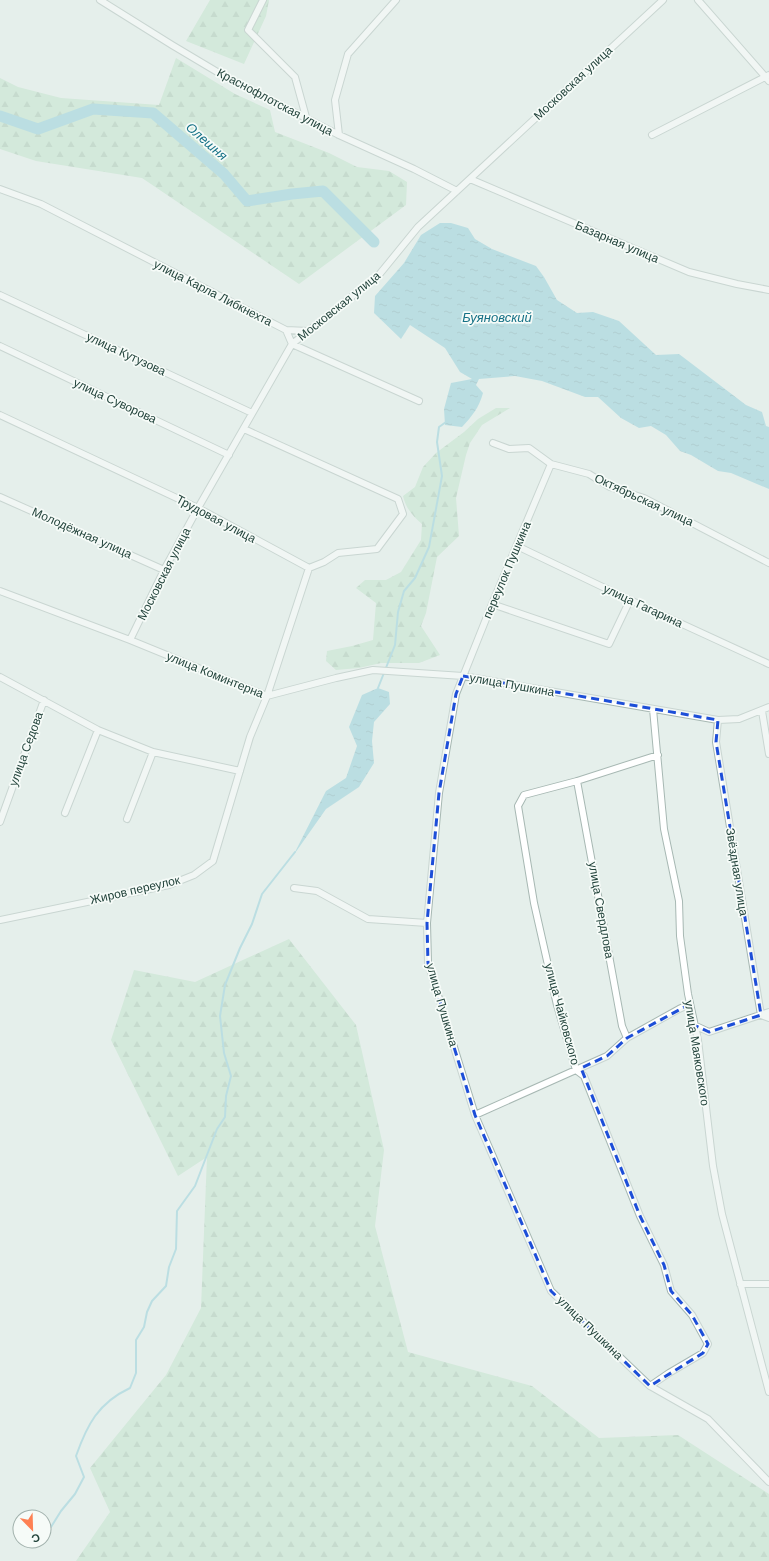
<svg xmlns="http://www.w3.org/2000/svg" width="769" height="1561" font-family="Helvetica,sans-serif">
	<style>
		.forest { fill: url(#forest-firs) }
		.water { fill: url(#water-ripples) }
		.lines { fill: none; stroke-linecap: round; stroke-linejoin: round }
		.stream { stroke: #88cbd8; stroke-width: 2 }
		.river { stroke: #88cbd8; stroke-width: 11 }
		.minor-casing { stroke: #a7b8b3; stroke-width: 8 }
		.minor { stroke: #fff; stroke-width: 6 }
		.marked { fill: none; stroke: #1d4ed8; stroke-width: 3; stroke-dasharray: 8 5; stroke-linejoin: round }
		.labels { text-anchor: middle; stroke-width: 3.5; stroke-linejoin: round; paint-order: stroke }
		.street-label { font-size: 12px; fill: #22433b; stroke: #f6fbf8 }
		.water-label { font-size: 13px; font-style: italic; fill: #157186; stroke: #f6fbf8 }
	</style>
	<defs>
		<pattern id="forest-firs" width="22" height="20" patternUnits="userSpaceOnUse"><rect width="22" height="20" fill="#bce2c7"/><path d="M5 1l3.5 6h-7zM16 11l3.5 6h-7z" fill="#a1c3ac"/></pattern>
		<pattern id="water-ripples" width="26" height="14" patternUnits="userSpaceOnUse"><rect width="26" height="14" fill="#88cbd8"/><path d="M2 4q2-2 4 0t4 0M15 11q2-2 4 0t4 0" fill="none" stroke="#6fa6b0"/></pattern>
	</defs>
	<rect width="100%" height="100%" fill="#e5efeb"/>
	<path class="forest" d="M210,0H269L266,16L244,64L186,41Z
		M176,58L235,94L270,110L275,132L329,153L357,167L389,171L407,182L406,205L299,284L142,178L36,161L0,149V78L18,87L61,98L159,105Z
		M496,408H510L482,425L470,443L466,455L456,498L459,536L437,557L426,613L421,626L440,655L419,663H381L359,668L336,670L326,661L327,651L352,646L373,640L376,603L356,588L365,580H386L401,572L421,540L422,524C413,516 406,509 403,496L415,487L423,467L436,453L464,432L478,419Z
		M289,939L356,1025L384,1150L375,1226L408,1352L532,1386L599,1438L678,1435L769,1494V1561H76L110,1512L90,1468L166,1375L201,1308L207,1157L178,1176L111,1040L134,970L195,982Z"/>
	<path class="water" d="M440,223H451L468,228L475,239L492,249L536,266L544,277L557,300L577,313L593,312L619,321L656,355L679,354L746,405L762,412L766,426L769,427V489L731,473L718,471L691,455L680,451L666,435L651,426L639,428L621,418L598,397H585L542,381L515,376L479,379L476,385L483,393C479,408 472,416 462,427L445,425L444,409L451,383L472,379L460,372L445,348L410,325L401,339L374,313L375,296L404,263L421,235Z
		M378,688L389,692L390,704L374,722L372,741L374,763L359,787L326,809L293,856L326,791L346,778L357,746L349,727L362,695Z"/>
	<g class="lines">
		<path class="stream" d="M378,688L395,645L398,612L404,591L415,578L429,547L442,476L437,442L439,427L446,422
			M51,1527L61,1511L75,1494L84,1477L76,1456C87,1425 98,1403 130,1388L136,1373V1340L144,1327L147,1312L152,1301L166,1286L169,1267L176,1249L177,1211L195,1186L217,1129L225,1117L226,1096L231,1076L224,1053L220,1016L225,985L240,948L252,924L262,894L295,852"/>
		<path class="river" d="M0,116L38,129L93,109L153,113L224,174L247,201L292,194L323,191L374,242"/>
		<defs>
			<path id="minor" d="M100,0L172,45L224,76L339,135L414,169L457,191
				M263,0L248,30L295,77L306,117
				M698,0L769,81
				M339,135L335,100L348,54L396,0
				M652,135L769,75
				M470,179L689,272L737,284L769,290
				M0,189L41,204L286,330L292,344L419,401
				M0,295L252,413
				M286,330L308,331
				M0,346L229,455
				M0,415L198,508L309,568
				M244,429L398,499L403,514L377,549L338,553L324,562L309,568
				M493,443L509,449L529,448L551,464L589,474L610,487L644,498L769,563
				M551,464L492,604L456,694L439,793L427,923L428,963L475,1115L551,1291L650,1386L708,1419L769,1482
				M0,497L164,570
				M517,546L630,600L769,664
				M0,591L130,640L267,696L336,678L373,670L463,676L718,720L739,719L769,707
				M492,604L609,644L630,600
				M130,640L164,570L198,508L292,344L378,276L418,227L663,0
				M0,677L98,730L153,752L240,771
				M653,709L664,829L679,901L680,936L688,994L698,1040L713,1166L722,1214L769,1392
				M762,711L769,754
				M718,720L716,742L761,1015L769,1018
				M577,781L622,1026L627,1038
				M65,813L98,730
				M127,819L153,752
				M0,822L44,700
				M294,888L317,891L368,919L427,923
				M0,920L169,885L194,875L213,861L250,737L267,696L309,568
				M694,1025L709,1032L769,1012
				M475,1115L607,1056L627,1038L679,1009L690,1004
				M740,1284H769
				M650,1386L669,1373L703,1353L708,1344L692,1315L671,1291L664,1265L640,1216L584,1076L576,1070L557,1005L534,903L518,806L524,795L577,781L658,755"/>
		</defs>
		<use href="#minor" class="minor-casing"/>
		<use href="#minor" class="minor"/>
	</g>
	<path d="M0 0H769V1561H0ZM463,676L718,720L716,742L761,1015L709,1032L694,1025L690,1004L627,1038L607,1056L581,1068L640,1216L664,1265L671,1291L692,1315L708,1344L703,1353L650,1386L551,1291L475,1115L428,963L427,923L439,793L456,694Z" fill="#e5efeb" fill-opacity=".55" fill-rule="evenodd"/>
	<path class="marked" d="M463,676L718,720L716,742L761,1015L709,1032L694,1025L690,1004L627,1038L607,1056L581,1068L640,1216L664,1265L671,1291L692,1315L708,1344L703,1353L650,1386L551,1291L475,1115L428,963L427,923L439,793L456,694Z"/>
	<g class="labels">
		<g class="street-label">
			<text transform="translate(573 83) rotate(-43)" y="4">Московская улица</text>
			<text transform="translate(275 102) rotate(28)" y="4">Краснофлотская улица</text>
			<text transform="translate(617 242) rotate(23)" y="4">Базарная улица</text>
			<text transform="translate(213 293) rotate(27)" y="4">улица Карла Либкнехта</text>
			<text transform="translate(339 306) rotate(-39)" y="4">Московская улица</text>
			<text transform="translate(126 354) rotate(25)" y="4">улица Кутузова</text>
			<text transform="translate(115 401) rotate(25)" y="4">улица Суворова</text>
			<text transform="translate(644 500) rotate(25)" y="4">Октябрьская улица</text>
			<text transform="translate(216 519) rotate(28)" y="4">Трудовая улица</text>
			<text transform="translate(82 533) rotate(24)" y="4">Молодёжная улица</text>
			<text transform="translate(507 570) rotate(-67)" y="4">переулок Пушкина</text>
			<text transform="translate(164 574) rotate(-63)" y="4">Московская улица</text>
			<text transform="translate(643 606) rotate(25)" y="4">улица Гагарина</text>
			<text transform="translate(215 675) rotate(22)" y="4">улица Коминтерна</text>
			<text transform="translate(512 685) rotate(10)" y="4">улица Пушкина</text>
			<text transform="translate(26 749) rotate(-70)" y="4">улица Седова</text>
			<text transform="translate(737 872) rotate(81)" y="4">Звёздная улица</text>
			<text transform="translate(135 890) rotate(-13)" y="4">Жиров переулок</text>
			<text transform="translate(601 910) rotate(80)" y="4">улица Свердлова</text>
			<text transform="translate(442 1005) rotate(74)" y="4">улица Пушкина</text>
			<text transform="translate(562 1014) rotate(75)" y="4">улица Чайковского</text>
			<text transform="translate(697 1053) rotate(81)" y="4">улица Маяковского</text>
			<text transform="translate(590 1328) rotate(44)" y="4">улица Пушкина</text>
		</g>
		<g class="water-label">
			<text transform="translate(207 141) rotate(41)" y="5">Олешня</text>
			<text x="497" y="322">Буяновский</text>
		</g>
	</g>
	<g transform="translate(32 1529) rotate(157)"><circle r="19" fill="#f6fbf8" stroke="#a1b1ac"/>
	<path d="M0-3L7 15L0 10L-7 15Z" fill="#fe8154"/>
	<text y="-6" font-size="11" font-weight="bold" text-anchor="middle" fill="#22433b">С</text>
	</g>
</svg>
